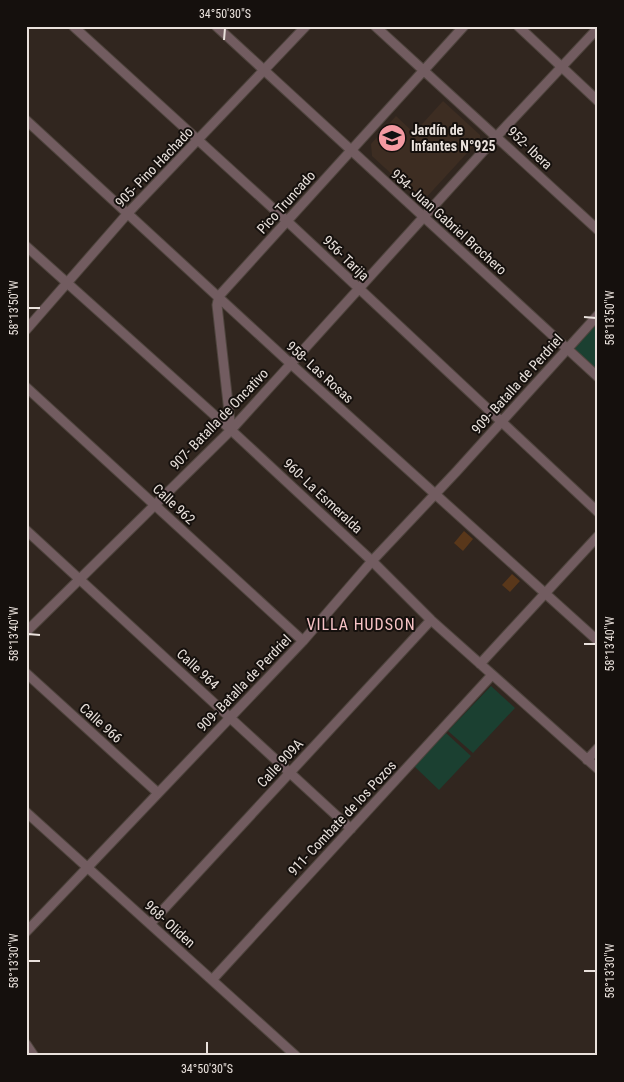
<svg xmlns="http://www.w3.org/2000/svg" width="624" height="1082" font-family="'Roboto Condensed',sans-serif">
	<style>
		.built { fill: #3d2d22 }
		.green { fill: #1b4031 }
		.building { fill: #59371a }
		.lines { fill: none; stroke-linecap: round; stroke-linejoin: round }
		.street-casing { stroke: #4e443d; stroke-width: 11 }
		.street { stroke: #725c60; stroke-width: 9 }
		.ticks { fill: none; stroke: #e9e1dc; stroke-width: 2 }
		.labels { text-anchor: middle; stroke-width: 4; stroke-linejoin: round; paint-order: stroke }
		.poi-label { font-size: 14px; font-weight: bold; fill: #e9e1dc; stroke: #15100d; text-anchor: start }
		.street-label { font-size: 14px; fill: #e9e1dc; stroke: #15100d }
		.quarter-label { font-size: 16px; letter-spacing: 1px; fill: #f7c3c6; stroke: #15100d }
		.neatline { fill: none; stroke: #e9e1dc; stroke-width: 2 }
		.ticks-label { font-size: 12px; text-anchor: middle; fill: #e9e1dc }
	</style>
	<rect width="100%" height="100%" fill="#31261f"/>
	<path class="built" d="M443,101L480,135V139L422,202L372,156L371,144L396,116L414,133Z"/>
	<path class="green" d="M598,320V373L572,348Z
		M491,686L515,708L473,753L448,731Z
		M446,733L471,756L439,790L414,766Z"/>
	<path class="building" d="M464,531L473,539L463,551L454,543Z
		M512,574L520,581L510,592L502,585Z"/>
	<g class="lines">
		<defs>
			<path id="street" d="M73,26L288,222L598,512
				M216,26L598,377
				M375,26L598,230
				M518,26L598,101
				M26,120L291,364L598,641
				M26,246L231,430L372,561L431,620L598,769
				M26,330L128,213L306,26
				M26,387L303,641
				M231,430L217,305L219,296L464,26
				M26,530L351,829
				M26,632L231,430L497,136L598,28
				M480,664L598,536
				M26,673L158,793
				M587,760L598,748
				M26,812L296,1056
				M150,924L431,620
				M26,932L303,641L372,561L456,472L598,315
				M212,980L491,676
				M26,1044L34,1056"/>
		</defs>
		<use href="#street" class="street-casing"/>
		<use href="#street" class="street"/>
	</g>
	<path class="ticks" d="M224,40L225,28M28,308H40M584,317L596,318M28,634L40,635M584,644H596M28,961H40M584,971H596M207,1054V1042"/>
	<defs>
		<symbol id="school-disc" viewBox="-11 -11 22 22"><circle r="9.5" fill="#f49aa2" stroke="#15100d"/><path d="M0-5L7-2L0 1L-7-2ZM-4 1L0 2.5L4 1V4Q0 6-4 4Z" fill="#111"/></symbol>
	</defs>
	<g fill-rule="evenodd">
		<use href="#school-disc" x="376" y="122" width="32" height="32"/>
	</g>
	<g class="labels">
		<g class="poi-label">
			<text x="411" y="135">Jardín de<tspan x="411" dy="16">Infantes N°925</tspan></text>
		</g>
		<g class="street-label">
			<text transform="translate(530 148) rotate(43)" y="5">952- Ibera</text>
			<text transform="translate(154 167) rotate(-46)" y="5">905- Pino Hachado</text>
			<text transform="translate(286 202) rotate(-48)" y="5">Pico Truncado</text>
			<text transform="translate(449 222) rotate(42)" y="5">954- Juan Gabriel Brochero</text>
			<text transform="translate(346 258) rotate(44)" y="5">956- Tarija</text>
			<text transform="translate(320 372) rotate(42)" y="5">958- Las Rosas</text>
			<text transform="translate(517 384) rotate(-48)" y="5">909- Batalla de Perdriel</text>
			<text transform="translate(219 419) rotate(-46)" y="5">907- Batalla de Oncativo</text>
			<text transform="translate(323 496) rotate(43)" y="5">960- La Esmeralda</text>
			<text transform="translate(174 504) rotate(43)" y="5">Calle 962</text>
			<text transform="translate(198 669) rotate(43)" y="5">Calle 964</text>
			<text transform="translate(244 683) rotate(-46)" y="5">909- Batalla de Perdriel</text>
			<text transform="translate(101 723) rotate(42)" y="5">Calle 966</text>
			<text transform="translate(280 763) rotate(-47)" y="5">Calle 909A</text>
			<text transform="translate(342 818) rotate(-47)" y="5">911- Combate de los Pozos</text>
			<text transform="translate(170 924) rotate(42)" y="5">968- Oliden</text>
		</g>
		<g class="quarter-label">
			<text x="361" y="630">VILLA HUDSON</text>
		</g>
	</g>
	<rect width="624" height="1082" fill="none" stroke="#15100d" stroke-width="55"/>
	<rect x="28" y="28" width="568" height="1026" class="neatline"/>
	<g class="ticks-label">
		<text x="225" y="18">34°50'30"S</text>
		<text transform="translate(14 308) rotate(-90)" y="4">58°13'50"W</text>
		<text transform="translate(610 318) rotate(-90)" y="4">58°13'50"W</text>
		<text transform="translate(14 634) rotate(-90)" y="4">58°13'40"W</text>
		<text transform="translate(610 644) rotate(-90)" y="4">58°13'40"W</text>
		<text transform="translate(14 961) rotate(-90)" y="4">58°13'30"W</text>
		<text transform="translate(610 971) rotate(-90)" y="4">58°13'30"W</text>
		<text x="207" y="1073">34°50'30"S</text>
	</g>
</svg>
